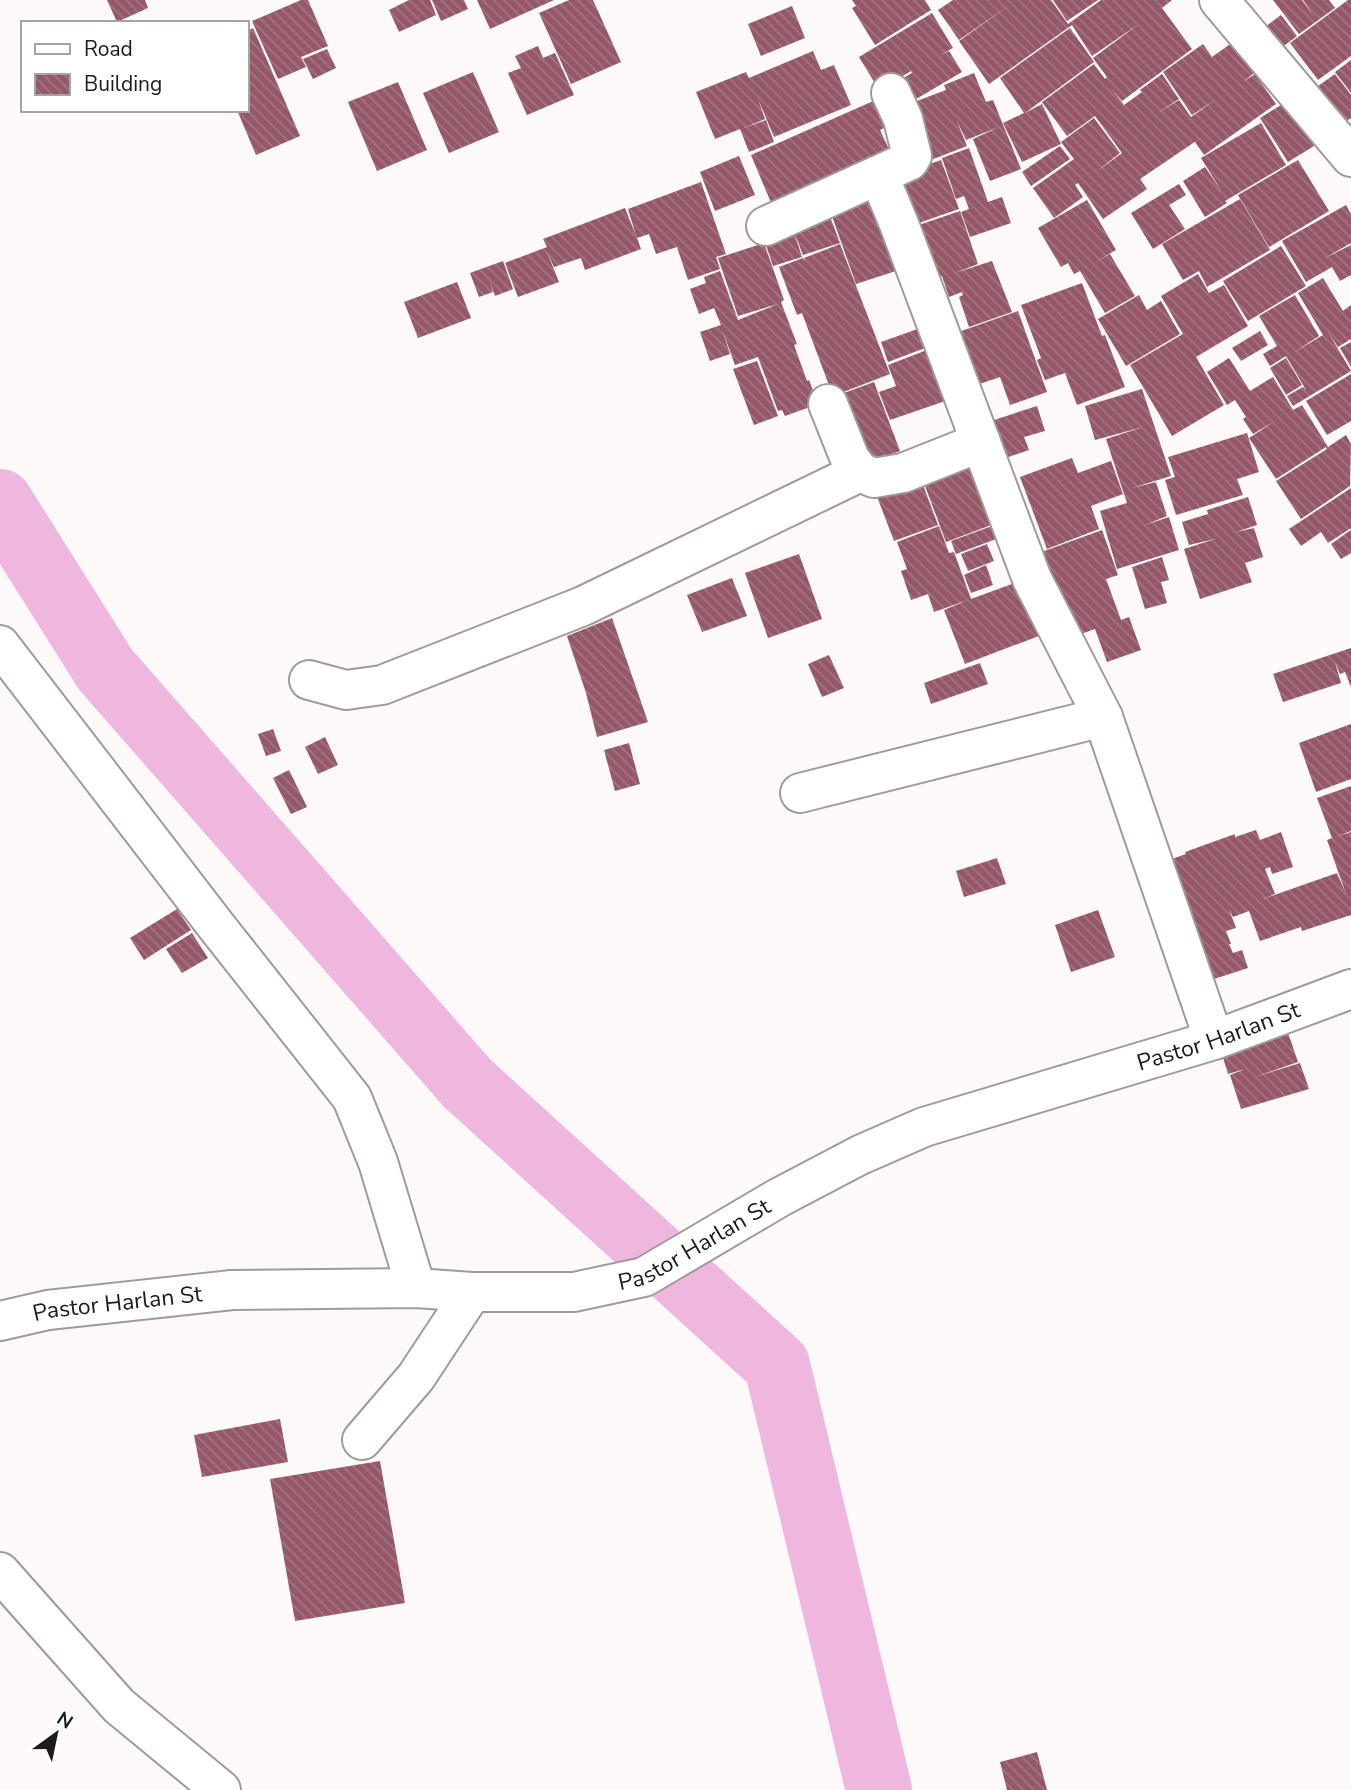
<svg xmlns="http://www.w3.org/2000/svg" width="1351" height="1790" font-family="'Nunito Sans',sans-serif">
	<style>
		.lines { fill: none; stroke-linecap: round; stroke-linejoin: round }
		.river { stroke: #efb6de; stroke-width: 66 }
		.building { fill: url(#building-back-hatch) }
		.minor-casing { stroke: #9f9b9b; stroke-width: 42 }
		.minor { stroke: #fff; stroke-width: 38 }
		.labels { text-anchor: middle; stroke-width: 5; stroke-linejoin: round; paint-order: stroke }
		.street-label { font-size: 23px; fill: #1d1b1b; stroke: #fff }
	</style>
	<defs>
		<pattern id="building-back-hatch" width="6" height="6" patternUnits="userSpaceOnUse" patternTransform="scale(1.75)"><rect width="6" height="6" fill="#965869"/><path d="M-1 5l2 2M0 0l6 6M5-1l2 2" fill="none" stroke="#a17682"/></pattern>
	</defs>
	<rect width="100%" height="100%" fill="#fcf9f8"/>
	<g class="lines">
		<path class="river" d="M0,502L105,669L467,1083L777,1365L879,1790"/>
	</g>
	<path class="building" d="M107,0H145L148,8L117,22Z
		M301,0H308L328,46L301,57L306,67L278,79L252,21Z
		M409,0H430L436,15L399,32L389,10Z
		M432,0H464L468,9L441,21Z
		M477,0H554L490,29Z
		M569,0H593L621,62L571,84L539,13Z
		M852,0H925L931,10L875,45L852,8L856,6Z
		M953,0H1051L1068,24L1101,0H1172L1162,8L1192,49L1122,101L1111,88L1124,105L1142,92L1140,90L1162,74L1179,99L1156,114L1179,100L1191,117L1215,100L1192,115L1163,72L1203,44L1212,57L1233,42L1254,73L1243,82L1255,74L1276,104L1204,155L1195,142L1205,135L1140,179L1147,189L1103,219L1078,183L1075,185L1083,197L1054,218L1033,188L1074,159L1061,142L1094,118L1120,153L1096,172L1122,153L1095,116L1067,136L1042,102L1094,64L1105,79L1107,77L1093,58L1139,24L1092,56L1072,25L989,84L959,41L1011,4L959,40L938,10Z
		M1053,0H1098L1067,21Z
		M1273,0H1302L1315,18L1303,0H1329L1335,8L1299,34Z
		M1348,0H1351V56L1318,80L1290,43Z
		M792,6L805,38L761,56L748,24Z
		M932,13L953,48L940,55L949,51L962,72L911,102L898,81L912,73L911,71L879,90L859,57Z
		M1281,15L1297,36L1281,48L1265,27Z
		M253,28L300,136L256,155L237,110H247V31Z
		M1070,28L1094,62L1025,113L1042,104L1061,144L1022,162L1003,123L1024,113L1000,78Z
		M538,46L543,58L555,53L574,95L527,115L508,73L521,68L515,56Z
		M327,49L336,68L313,79L303,59Z
		M813,51L821,70L834,65L851,105L774,137L758,99L765,119L744,128L766,120L774,142L749,152L740,129L715,139L696,92L746,72L749,78Z
		M1351,60V93L1335,72Z
		M473,72L499,132L449,153L423,93Z
		M974,73L986,102L993,100L1021,169L990,181L973,139L999,127L966,140L956,119L967,146L923,163L901,107L946,90L944,85Z
		M1335,74L1351,95V118L1339,127L1311,91Z
		M398,82L427,150L377,171L348,102Z
		M880,98L892,124L880,130L894,160L775,212L751,155Z
		M1286,102L1314,146L1288,162L1260,118Z
		M1261,123L1286,165L1225,201L1227,203L1205,217L1183,181L1205,167L1222,192L1201,158Z
		M1060,146L1070,159L1031,186L1022,172Z
		M969,148L988,202L1002,197L1011,223L970,237L961,212L969,209L964,196L956,199L942,158Z
		M739,156L755,195L715,211L700,172Z
		M941,160L959,209L913,225L896,176Z
		M1298,160L1329,211L1269,247L1238,195Z
		M701,182L726,254L716,257L720,269L688,280L677,247L656,254L649,234L637,238L641,249L585,270L581,258L554,267L547,252L559,282L518,297L505,263L547,247L543,239L625,208L636,236L628,209Z
		M1179,184L1186,195L1169,205L1185,229L1153,249L1131,213Z
		M880,187L908,267L856,284L828,205Z
		M1240,199L1270,250L1207,287L1199,271L1183,280L1162,244Z
		M1087,200L1116,250L1095,262L1110,254L1135,296L1105,313L1080,271L1074,274L1068,263L1061,267L1038,228Z
		M1346,205L1351,214V243L1325,258L1351,245V275L1340,281L1332,267L1306,282L1282,241Z
		M826,206L840,243L803,255L794,232L802,257L773,266L762,233Z
		M960,211L978,264L955,273L992,261L1012,312L969,327L959,297L963,295L962,292L949,297L942,276L931,280L913,227Z
		M764,243L784,300L781,302L797,344L794,345L807,381L809,380L818,404L785,416L782,410L778,411L758,357L735,365L722,329L730,354L710,361L700,332L721,325L714,308L699,314L690,289L706,283L704,277L720,271L738,320L778,304L738,316L718,258Z
		M840,244L890,374L833,396L802,313L797,315L779,267L803,258L805,261L804,258Z
		M1281,246L1306,286L1248,321L1223,281Z
		M503,261L513,289L495,296L489,280L493,292L479,297L470,273Z
		M1198,274L1209,293L1224,285L1248,326L1196,357L1224,405L1172,436L1130,365L1183,334L1161,296Z
		M1323,278L1343,311L1351,305V339L1338,347L1328,332L1351,371L1293,406L1287,396L1303,387L1306,390L1286,356L1270,366L1263,354L1277,346L1259,316L1295,295L1319,336L1293,353L1323,335L1298,293Z
		M457,282L471,318L418,338L404,302Z
		M1082,283L1102,336L1105,335L1125,387L1077,405L1065,373L1045,380L1037,360L1041,358L1021,305Z
		M1139,295L1147,310L1161,301L1180,334L1126,366L1098,319Z
		M1018,311L1047,392L1010,405L1000,377L968,388L950,335Z
		M926,326L933,345L888,362L881,342Z
		M1260,331L1268,345L1241,361L1232,348Z
		M1351,342V367L1340,348Z
		M932,348L951,399L890,420L879,392L896,386L888,365Z
		M1229,358L1250,391L1273,377L1293,410L1302,405L1328,447L1346,435L1351,444L1350,486L1301,519L1276,481L1327,449L1326,447L1276,479L1249,438L1275,421L1253,434L1243,419L1246,417L1235,400L1227,405L1207,372Z
		M1286,358L1302,385L1286,395L1270,368Z
		M757,361L778,416L754,425L733,369Z
		M1351,374V421L1327,435L1306,401Z
		M874,382L900,451L858,466L833,397Z
		M1142,389L1171,476L1132,488L1156,482L1167,516L1145,525L1169,517L1179,550L1117,569L1100,511L1127,503L1106,439L1143,427L1095,440L1085,406Z
		M1037,406L1045,431L1024,437L1029,450L994,462L987,442L1000,438L994,420Z
		M1247,433L1259,472L1237,479L1243,495L1176,515L1165,480L1175,477L1168,457Z
		M977,454L1002,521L946,542L921,475Z
		M1072,458L1078,473L1111,461L1123,494L1091,506L1099,529L1047,549L1020,477Z
		M920,477L938,525L894,541L876,494Z
		M1351,488V528L1328,543L1321,532L1301,546L1289,529Z
		M1248,497L1257,525L1236,532L1254,528L1263,557L1245,563L1252,582L1200,599L1184,549L1215,539L1189,545L1182,522L1208,514L1207,510Z
		M939,526L949,553L954,552L971,599L1023,580L1044,634L965,664L944,610L968,600L934,612L928,594L911,600L901,571L907,569L897,542Z
		M992,526L996,539L956,554L951,541Z
		M1102,530L1118,575L1106,579L1121,620L1129,617L1141,650L1107,662L1095,629L1067,639L1036,554Z
		M1351,530V553L1341,559L1331,544Z
		M987,544L994,561L968,571L961,554Z
		M799,554L822,619L768,638L745,573Z
		M1162,557L1169,580L1161,582L1167,603L1145,609L1132,567Z
		M986,565L993,585L971,593L964,575Z
		M732,578L747,616L702,632L687,595Z
		M612,618L648,722L597,737L586,693L567,636Z
		M1351,648V687L1345,672L1340,674L1335,662L1341,683L1283,702L1273,674Z
		M829,655L844,688L822,697L808,664Z
		M980,663L988,684L931,704L924,683Z
		M1351,724V779L1316,792L1299,743Z
		M273,729L281,751L266,756L258,734Z
		M325,737L338,765L318,774L305,747Z
		M629,743L640,784L615,791L604,750Z
		M289,770L307,807L291,814L273,778Z
		M1351,786V831L1338,836L1351,832V915L1302,931L1301,927L1260,941L1249,911L1233,917L1229,909L1236,928L1226,931L1231,944H1229L1233,953L1242,950L1248,968L1214,979L1185,895L1182,897L1169,860L1186,854L1185,852L1235,834V837L1256,830L1260,840L1281,832L1293,867L1272,874L1270,867L1265,869L1275,894L1263,899L1337,873L1346,894L1327,840L1332,838L1317,798Z
		M997,858L1006,884L964,897L956,871Z
		M177,909L191,930L144,960L130,938Z
		M1098,910L1115,957L1071,972L1055,925Z
		M192,933L208,958L182,973L166,949Z
		M1287,1030L1298,1062L1258,1076L1300,1063L1309,1089L1241,1109L1230,1075L1245,1069L1228,1074L1221,1051Z
		M280,1419L288,1462L202,1477L194,1435Z
		M380,1461L405,1603L295,1621L270,1479Z
		M1037,1752L1047,1790H1007L1000,1762Z"/>
	<g class="lines">
		<defs>
			<g id="minor">
				<path d="M1219,0L1351,157"/>
				<path d="M879,176L899,224L1032,579L1103,717L1214,1040"/>
				<path d="M766,226L909,161L912,156L903,119L891,93"/>
				<path d="M828,404L850,459L860,472L874,478L903,473L981,442"/>
				<path d="M0,645L217,927L352,1098L378,1162L416,1288"/>
				<path d="M309,680L346,690L382,685L583,606L860,472"/>
				<path d="M800,793L1103,717"/>
				<path id="s1" d="M0,1321L48,1310L232,1290L416,1288L472,1292H574L644,1277L780,1197L860,1155L924,1127L1214,1040L1351,989"/>
				<path d="M362,1440L416,1377L472,1292"/>
				<path d="M0,1572L119,1706L221,1790"/>
			</g>
		</defs>
		<use href="#minor" class="minor-casing"/>
		<use href="#minor" class="minor"/>
	</g>
	<g class="labels">
		<g class="street-label">
			<text dy="8" stroke="none"><textPath href="#s1" startOffset="1274">Pastor Harlan St</textPath></text>
			<text dy="8" stroke="none"><textPath href="#s1" startOffset="707">Pastor Harlan St</textPath></text>
			<text dy="8" stroke="none"><textPath href="#s1" startOffset="119">Pastor Harlan St</textPath></text>
		</g>
	</g>
	<rect x="21" y="21" width="228" height="91" fill="#ffffff" stroke="#a5a4a4" stroke-width="2"/>
	<rect x="35" y="44" width="35" height="10" fill="#ffffff" stroke="#a5a4a4" stroke-width="2"/>
	<text x="84" y="56" font-size="21" fill="#1d1b1b">Road</text>
	<rect x="35" y="74" width="35" height="21" fill="url(#building-back-hatch)" stroke="#a5a4a4" stroke-width="2"/>
	<text x="84" y="91" font-size="21" fill="#1d1b1b">Building</text>
	<g transform="translate(56 1734) rotate(33)" stroke="#ffffff" stroke-width="5" paint-order="stroke">
	<path d="M0-5L12 26L0 18L-12 26Z" fill="#1d1b1b"/>
	<text y="-10" font-size="19" font-weight="bold" text-anchor="middle" fill="#1d1b1b">N</text>
	</g>
</svg>
